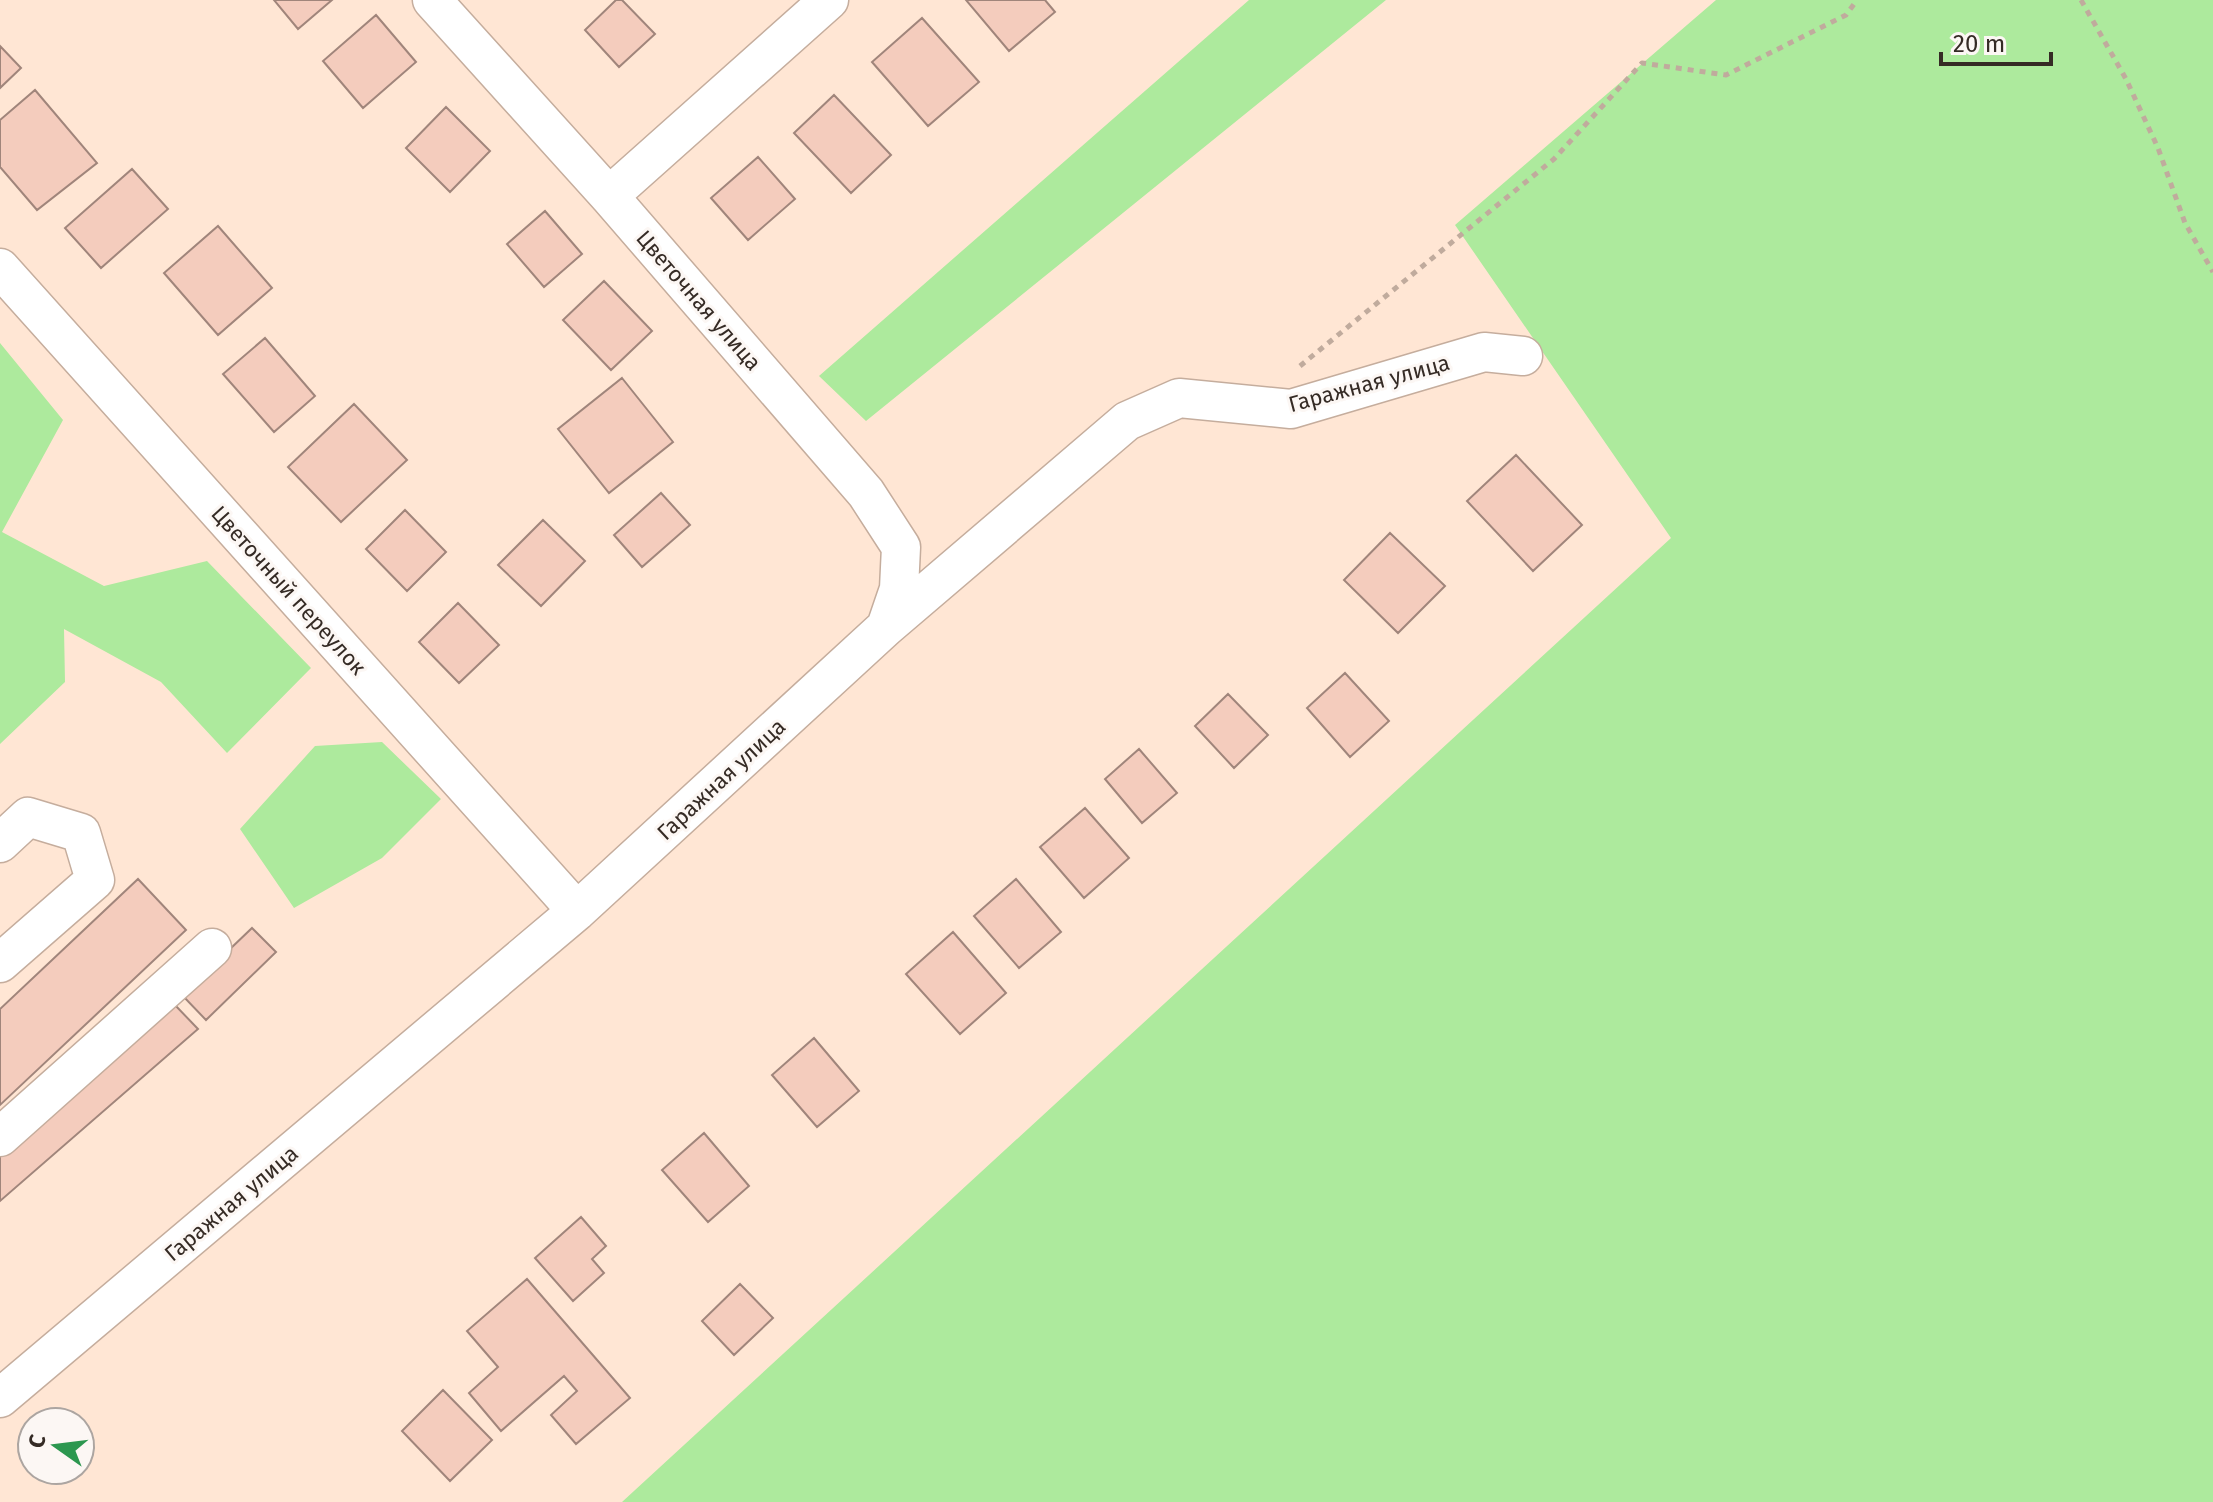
<svg xmlns="http://www.w3.org/2000/svg" width="2213" height="1502" font-family="'Fira Sans',sans-serif">
	<style>
		.green { fill: #adea9d }
		.building { fill: #f4ccbd; stroke: #a0857b; stroke-width: 2 }
		.lines { fill: none; stroke-linecap: round; stroke-linejoin: round }
		.minor-casing { stroke: #c5ad9d; stroke-width: 41 }
		.path { stroke: #c0ab9d; stroke-width: 5; stroke-dasharray: 6 6; stroke-linecap: butt }
		.minor { stroke: #fff; stroke-width: 38 }
		.labels { text-anchor: middle; stroke-width: 6; stroke-linejoin: round; paint-order: stroke }
		.street-label { font-size: 22px; fill: #352b25; stroke: #fcf7f4 }
	</style>
	<rect width="100%" height="100%" fill="#ffe6d4"/>
	<path class="green" d="M1249,0H1386L866,421L819,376Z
		M1716,0H2213V1502H622L1671,538L1455,225Z
		M0,343L63,420L2,532L104,586L207,561L311,668L227,753L161,682L64,629L65,682L0,744Z
		M382,742L441,799L382,858L294,908L240,829L315,746Z"/>
	<path class="building" d="M274,0H332L298,29Z
		M616,0H622L655,34L619,67L585,30Z
		M966,0H1045L1055,12L1009,51Z
		M376,15L416,62L363,108L323,61Z
		M922,18L979,82L928,126L872,62Z
		M0,46L21,68L0,88Z
		M35,90L97,163L37,210L0,167V120Z
		M834,95L891,155L851,193L794,133Z
		M446,107L490,151L450,192L406,148Z
		M758,157L795,199L748,240L711,198Z
		M132,169L168,209L101,268L65,228Z
		M545,211L582,254L544,287L507,244Z
		M218,226L272,288L218,335L164,273Z
		M604,281L652,331L611,370L563,320Z
		M265,338L315,396L274,432L223,374Z
		M622,378L673,442L609,493L558,429Z
		M354,404L407,460L341,522L288,467Z
		M1516,455L1582,525L1533,571L1467,501Z
		M661,493L690,525L642,567L614,535Z
		M405,510L446,552L407,591L366,549Z
		M543,520L585,561L541,606L498,565Z
		M1390,533L1445,586L1398,633L1344,580Z
		M458,603L499,645L459,683L419,642Z
		M1345,673L1389,721L1350,757L1307,708Z
		M1228,694L1268,735L1234,768L1195,726Z
		M1139,749L1177,793L1142,823L1105,779Z
		M1085,808L1129,858L1084,898L1040,847Z
		M138,879L186,930L0,1105V1009Z
		M1016,879L1061,932L1019,968L974,916Z
		M252,928L276,952L206,1020L182,995Z
		M953,932L1006,993L960,1034L906,974Z
		M174,1004L198,1029L0,1201V1155Z
		M814,1038L859,1091L817,1127L772,1075Z
		M704,1133L749,1186L708,1222L662,1170Z
		M581,1217L606,1246L592,1259L604,1273L573,1301L535,1258Z
		M527,1279L630,1398L576,1444L551,1415L577,1391L564,1376L501,1431L469,1393L498,1367L467,1331Z
		M740,1284L773,1318L734,1355L702,1321Z
		M443,1390L492,1440L450,1481L402,1431Z"/>
	<g class="lines">
		<defs>
			<path id="minor" d="M432,0L609,196L866,493L901,547L899,589L886,627
				M609,196L829,0
				M0,268L577,911
				M0,843L28,817L81,833L95,880L0,963
				M0,1137L212,948
				M0,1398L577,911L886,627L1127,421L1179,398L1291,409L1484,352L1523,356"/>
		</defs>
		<use href="#minor" class="minor-casing"/>
		<path class="path" d="M2081,0L2126,79L2158,148L2185,223L2213,272
			M1300,366L1554,159L1642,63L1726,75L1846,15L1857,0"/>
		<use href="#minor" class="minor"/>
	</g>
	<g class="labels">
		<g class="street-label">
			<text transform="translate(699 300) rotate(49)" y="8">Цветочная улица</text>
			<text transform="translate(1369 383) rotate(-15)" y="8">Гаражная улица</text>
			<text transform="translate(289 590) rotate(48)" y="8">Цветочный переулок</text>
			<text transform="translate(721 779) rotate(-43)" y="8">Гаражная улица</text>
			<text transform="translate(231 1203) rotate(-40)" y="8">Гаражная улица</text>
		</g>
	</g>
	<g transform="translate(56 1446) rotate(284)"><circle r="38" fill="#fcf7f4" stroke="#aca5a1" stroke-width="2"/>
	<path d="M0-6L14 30L0 20L-14 30Z" fill="#2c974f"/>
	<text y="-12" font-size="22" font-weight="bold" text-anchor="middle" fill="#352b25">С</text>
	</g>
	<path d="M1941 52v12h110v-12" fill="none" stroke="#352b25" stroke-width="4"/>
	<text x="1953" y="52" font-size="24" fill="#352b25" stroke="#fcf7f4" stroke-width="6" paint-order="stroke">20 m</text>
</svg>
